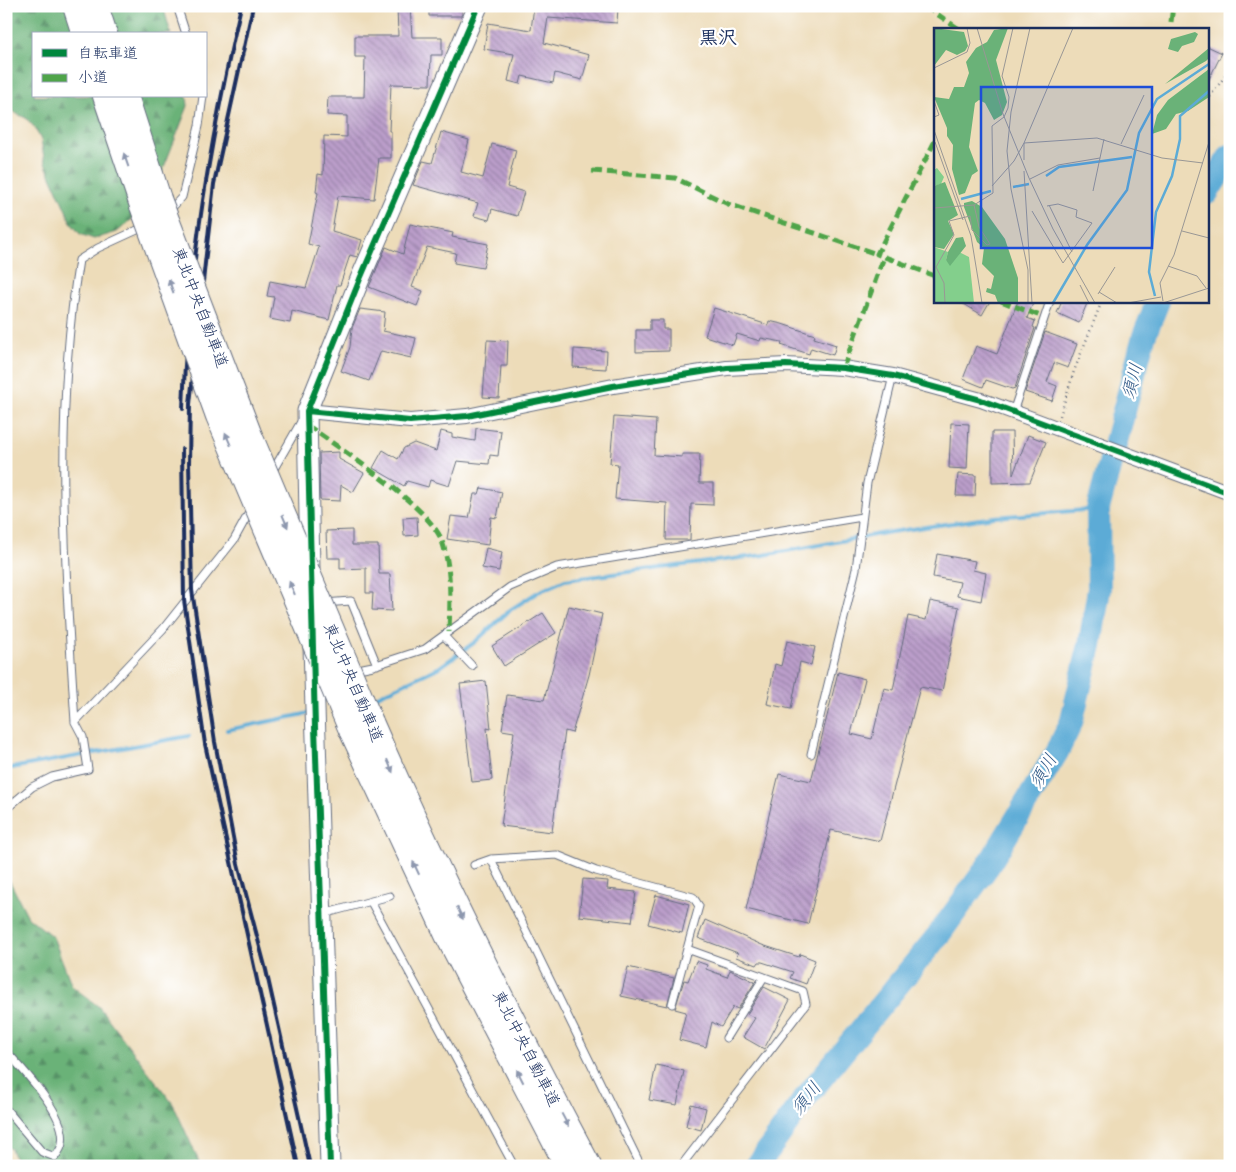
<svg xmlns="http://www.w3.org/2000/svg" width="1236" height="1172" font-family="'Comic Neue','Klee One',sans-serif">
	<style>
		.forest { fill: url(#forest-firs); stroke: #42706b }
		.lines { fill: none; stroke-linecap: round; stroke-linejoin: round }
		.stream { stroke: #5cabd6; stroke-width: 4 }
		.river { stroke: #5cabd6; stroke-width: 24 }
		.building { fill: url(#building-back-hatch) }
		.lane-casing { stroke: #646c7e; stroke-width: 9 }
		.street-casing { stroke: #646c7e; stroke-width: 16 }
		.secondary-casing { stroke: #646c7e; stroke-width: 21 }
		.highway-casing { stroke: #646c7e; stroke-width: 26 }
		.path { stroke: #646c7e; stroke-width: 2.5; stroke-dasharray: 1 4; stroke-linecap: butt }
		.lane { stroke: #fff; stroke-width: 7 }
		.street { stroke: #fff; stroke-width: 14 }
		.secondary { stroke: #fff; stroke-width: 19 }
		.highway { stroke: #fff; stroke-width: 24 }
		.rail { stroke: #1b2f5e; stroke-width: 4 }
		.highway-bridge-casing { stroke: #646c7e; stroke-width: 26; stroke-linecap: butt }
		.highway-bridge { stroke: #fff; stroke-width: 24 }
		.quiet { stroke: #4fa44a; stroke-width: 5; stroke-dasharray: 10 5; stroke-linecap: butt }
		.cycleway-casing { stroke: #fff; stroke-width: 9 }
		.cycleway { stroke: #00873e; stroke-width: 6 }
		.oneway { fill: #8d97ae }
		.labels { text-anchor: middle; stroke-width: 4.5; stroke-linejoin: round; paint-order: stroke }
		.street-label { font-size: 16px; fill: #1b2f5e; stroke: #fff }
		.water-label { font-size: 18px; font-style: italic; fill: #325a88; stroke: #fff }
		.quarter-label { font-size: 19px; font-weight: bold; fill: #1b2f5e; stroke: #fff }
		.inset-river { fill: none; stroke: #5cabd6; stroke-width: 2.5 }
		.inset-road { fill: none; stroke: #999795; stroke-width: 1 }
		.view { fill: #1d4ed8; fill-opacity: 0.15; stroke: #1d4ed8; stroke-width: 2.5 }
		.inset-edge { fill: none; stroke: #1b2f5e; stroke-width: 2.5 }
	</style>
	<defs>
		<pattern id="forest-firs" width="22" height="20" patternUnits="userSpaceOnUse" patternTransform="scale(1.25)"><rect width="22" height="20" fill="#6ab278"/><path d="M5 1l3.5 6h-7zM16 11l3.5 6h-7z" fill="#569166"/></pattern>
		<pattern id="building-back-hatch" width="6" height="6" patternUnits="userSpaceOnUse" patternTransform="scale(1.25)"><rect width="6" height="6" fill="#bb9eca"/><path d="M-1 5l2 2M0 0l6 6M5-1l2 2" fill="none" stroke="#9781a7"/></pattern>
	</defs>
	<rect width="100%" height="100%" fill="#fff"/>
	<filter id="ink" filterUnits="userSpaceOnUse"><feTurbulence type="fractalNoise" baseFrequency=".02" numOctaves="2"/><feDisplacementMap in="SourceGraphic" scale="10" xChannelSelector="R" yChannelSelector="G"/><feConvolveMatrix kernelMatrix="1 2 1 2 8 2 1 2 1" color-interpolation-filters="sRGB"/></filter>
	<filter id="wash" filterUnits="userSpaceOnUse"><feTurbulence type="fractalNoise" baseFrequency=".0096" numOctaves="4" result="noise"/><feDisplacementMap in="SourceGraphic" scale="20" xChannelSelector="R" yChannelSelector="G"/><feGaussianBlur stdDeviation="1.12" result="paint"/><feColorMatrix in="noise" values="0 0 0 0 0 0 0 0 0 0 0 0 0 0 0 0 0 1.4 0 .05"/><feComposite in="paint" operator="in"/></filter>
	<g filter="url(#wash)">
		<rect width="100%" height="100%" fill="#eddcb9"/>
		<path class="forest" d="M6,6H163L171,34H34V96H187L188,106L149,205L117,232L94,239L80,234L72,224L45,163L41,140L35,128L26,118L15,113L6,104Z
			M6,874L28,917L53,937L72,986L99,1007L173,1104L201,1166H18L11,1149L6,1146Z"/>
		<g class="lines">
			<path class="stream" d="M371,699L440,667L475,642L510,610L538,592L565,580L764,555L891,532L994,517L1098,509
				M227,730L310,713
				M6,769L189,736"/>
			<path class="river" d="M1207,193L1230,156
				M757,1166L806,1097L940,933L988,866L1057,752L1071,723L1090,645L1099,589L1098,509L1144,336L1158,301"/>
		</g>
		<g id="blocks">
			<path class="building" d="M397,6H410L412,37H442V55H431L430,85L391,84L389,131H391V158H379L374,199L338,196L332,231L362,240L357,257L350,255L340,285H337L329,320L292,311L290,323L270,319L274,297L267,296L270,281L306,288L319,247L308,244L318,193L316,192L318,174L323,175L324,136L347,137V116L327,115L328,97H364L365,57H355V36H398Z
				M429,6H462V14L461,16H429Z
				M534,6L618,7L617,23L548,18L544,43L589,55L582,80L555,73L553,83L522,76L520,84L508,81L514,54L484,49L488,23L531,30Z
				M1207,46L1222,53L1207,83Z
				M441,132L469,140L461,172L483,178L492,144L516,150L507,187L524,192L517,216L492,209L489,220L474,216L478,203L413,185L423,161L432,163Z
				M410,224L453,233L452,237L488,244L483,268L454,263L456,253L427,247L412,287L423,291L417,306L369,287L386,247L403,254Z
				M959,301H990L982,315Z
				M1018,301H1034L1027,318L1035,321L1033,327L1035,328L1015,388L1012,389L986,380L983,387L963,379L976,346L997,354Z
				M1062,301H1088L1079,323L1057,313Z
				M714,308L768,325L769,321L782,324L815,335L814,338L836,345L833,355L811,348L809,354L781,345L782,342L761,338L760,341L737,334L733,345L705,336Z
				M360,309L385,312L383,331L416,338L411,358L381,351L369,381L341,371L350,347L352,328Z
				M650,320H663V329H669V351L636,352V330H650Z
				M1045,332L1077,344L1068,368L1054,363L1047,382L1057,386L1052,401L1025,392Z
				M487,340L508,341L507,366H501L499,398L483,397Z
				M574,349L607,351L606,369L573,367Z
				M614,417L656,420L654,455L682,457V454H700L699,483H713V505L691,504L690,540H666L667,503L615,499L618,464L610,463Z
				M951,423L969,424L967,469L949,468Z
				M476,428L501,431L498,456L490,455L489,464L457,461L449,486L430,480L428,487L407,481L404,486L373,468L383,450L398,459L404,448L414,443L436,451L441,431L452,434V437L475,441Z
				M992,432H1012L1013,475L1028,435L1046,442L1030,482L992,483Z
				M339,452V459L364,473L353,492L341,485L340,501L320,500L319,453Z
				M958,474L976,475L975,496H956Z
				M481,488L502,492L497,518L491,517L488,545L447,539L451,516L469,518L474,494H479Z
				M417,517L418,535L404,536L403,518Z
				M352,530V545H378L379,574H390L392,611L372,610L373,593H366V568L340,569V558H327L326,531Z
				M486,548L502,552L499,571L482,568Z
				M937,554L975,561L973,570L986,573L981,601L957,596L960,582L933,577Z
				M930,601L959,607L942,691L920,687L880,841L831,830L808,924L746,909L779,774L811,781L838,672L865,679L851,734L872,739L884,688L893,690L908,616L926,620Z
				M569,606L602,614L589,675L572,733L565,731L552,832L501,826L514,732L502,730L507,695L544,700Z
				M543,613L556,633L504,666L492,646Z
				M787,641L815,647L811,665L800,662L791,709L767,704L775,664L781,666Z
				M486,681L491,729L487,728L492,780L472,782L460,684Z
				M583,879L608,881L607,889L636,892L632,922L579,916Z
				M656,895L689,904L682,933L648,924Z
				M705,920L762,945L799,957L800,954L815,960L806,984L790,978L793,972L762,962H759L757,965L736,957L738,953L698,938Z
				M696,961L707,965L706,969L727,977L730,970L755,982L738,1009L733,1007L721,1027L712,1022L706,1047L679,1040L686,1012L675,1009L684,980L688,981Z
				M628,967L674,978L667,1006L621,996Z
				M764,987L790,1000L764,1049L743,1037L755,1018L747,1014Z
				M656,1065L684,1071L677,1105L649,1100Z
				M691,1104L706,1108L701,1130L686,1126Z"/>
		</g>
	</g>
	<g filter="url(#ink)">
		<use href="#blocks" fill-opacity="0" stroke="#646c7e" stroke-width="1"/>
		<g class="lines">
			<defs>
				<path id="lane" d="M177,6L186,34
					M169,211L182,197L199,126L203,96
					M1013,412L1050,301
					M271,474L302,420
					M324,603L351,601L377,665
					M444,636L472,666
					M353,670L373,666L425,649L510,587L557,567L862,517
					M75,722L163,629L234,540L251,509
					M811,754L856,569L867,483L893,376
					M6,809L32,787L52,777L88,769L83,737L75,722C65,568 54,412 79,260L98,248L146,226
					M491,859L641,1166
					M474,865L491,859L557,855L596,871L693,897L699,906L687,949L803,991L806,1004L681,1166
					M371,902L514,1166
					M323,914L390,896
					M672,1004L687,949
					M726,1038L764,977
					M6,1051C23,1070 68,1116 62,1143C62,1147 58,1153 55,1157L42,1152L6,1109"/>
				<path id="street" d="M307,411L410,421L467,416L613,386L727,368L786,365L843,368L893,376L981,400L1230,493"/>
				<path id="secondary" d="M310,570L307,411L360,279L478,6
					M313,647L330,1166"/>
				<path id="highway" d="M75,6L84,34
					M96,6L105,34
					M105,96L142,206
					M126,96L159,199
					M371,722C437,873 511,1020 589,1166
					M351,730L447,935L567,1166"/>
			</defs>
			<use href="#lane" class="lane-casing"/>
			<use href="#street" class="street-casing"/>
			<use href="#secondary" class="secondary-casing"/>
			<use href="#highway" class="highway-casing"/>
			<path class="path" d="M1207,101L1230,69
				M1060,416L1074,371L1102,301"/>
			<use href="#lane" class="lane"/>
			<use href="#street" class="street"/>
			<use href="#secondary" class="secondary"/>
			<use href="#highway" class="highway"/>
			<path class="rail" d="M253,6L214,184L205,263L190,404L189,463L192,590L215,742L238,864L266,970L310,1166
				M183,409C187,273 210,139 241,6
				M182,449L184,600L205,744L298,1166"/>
			<defs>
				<path id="highway-bridge" d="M159,199L249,433L371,722
					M142,206L218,416L351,730"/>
			</defs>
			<use href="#highway-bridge" class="highway-bridge-casing"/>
			<use href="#highway-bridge" class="highway-bridge"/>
			<path class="quiet" d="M925,6L959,29
				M1171,22L1173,6
				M935,141L877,254L935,276
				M592,171L675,178L728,204L877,254
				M1001,301L1043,317
				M843,368L884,257
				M307,425C340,449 429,506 442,541C452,570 450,602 449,632"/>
			<defs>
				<path id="cycleway" d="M307,411L410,421L467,416L613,386L727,368L786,365L843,368L893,376L981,400L1230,493
					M330,1166L315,727L307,411L360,279L478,6"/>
			</defs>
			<use href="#cycleway" class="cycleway-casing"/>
			<use href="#cycleway" class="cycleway"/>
		</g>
		<defs><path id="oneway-solid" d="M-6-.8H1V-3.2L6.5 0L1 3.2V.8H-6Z" transform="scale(1.25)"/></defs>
		<g class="oneway">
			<use href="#oneway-solid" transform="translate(126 160) rotate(-109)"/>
			<use href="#oneway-solid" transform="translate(171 286) rotate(-110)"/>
			<use href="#oneway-solid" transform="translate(228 439) rotate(-113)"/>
			<use href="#oneway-solid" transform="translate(285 521) rotate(67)"/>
			<use href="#oneway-solid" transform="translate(292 588) rotate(-113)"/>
			<use href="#oneway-solid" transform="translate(390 766) rotate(66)"/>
			<use href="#oneway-solid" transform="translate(416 868) rotate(-115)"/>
			<use href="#oneway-solid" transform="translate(460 913) rotate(64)"/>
			<use href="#oneway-solid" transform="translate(520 1076) rotate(-117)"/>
			<use href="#oneway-solid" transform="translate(565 1120) rotate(62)"/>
		</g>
	</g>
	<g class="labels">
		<g class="street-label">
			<text transform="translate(201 307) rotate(69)" y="6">東北中央自動車道</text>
			<text transform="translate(354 682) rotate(67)" y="6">東北中央自動車道</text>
			<text transform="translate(527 1048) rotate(63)" y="6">東北中央自動車道</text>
		</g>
		<g class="water-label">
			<text transform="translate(1132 381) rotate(-75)" y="6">須川</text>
			<text transform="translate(1043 771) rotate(-60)" y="6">須川</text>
			<text transform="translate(806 1098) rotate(-52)" y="6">須川</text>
		</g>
		<g class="quarter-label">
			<text x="718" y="44">黒沢</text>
		</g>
	</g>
	<g transform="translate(934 28)">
		<rect width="275" height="275" fill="#eddcb9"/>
		<path d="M3,140L10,149L7,156L0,158V142ZM0,219L14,224L12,232L17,234L25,224L35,229L40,275H0Z" fill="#83cf8c"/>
		<path d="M0,0L30,4L34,18L31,23L23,27L12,22L0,38ZM74,0L62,32L73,74L68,87L60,92L51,75L45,72L41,75L35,119L44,143L38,147L31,165L25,167L18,141L19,117L13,108V100L0,69L15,71L20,59H30L35,45L32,34L42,20L53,14L60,2ZM261,4L264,6L260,14L248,18L244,24L234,21L237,11ZM275,20V30L272,33L231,56ZM275,41V69L254,83L242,86L232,101L218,106L223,87L234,72ZM11,154L24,187L14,193L20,206L10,221L0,219V158ZM38,173L48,179L71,211L84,250V275H64L61,267L52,264L53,260L57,261L60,248L48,236L50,220L43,214L30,179V175ZM29,209L32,218L16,238L12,232L14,224L22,210Z" fill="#6ab278"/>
		<path class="inset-river" d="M112,148L125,139L198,129M79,159L95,156M27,171L57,163M221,268L215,244L222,184L238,148L246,111V88L275,63M119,275L153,217L193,162L205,105L223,71L275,36"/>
		<path class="inset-road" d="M43,0L69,86L95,150L119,201L161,275M0,40L33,24L36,15L33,0M0,73L5,87L0,89M0,102L37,208L48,275M1,114L29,192M187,116L210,67M90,132V115L139,0M90,143L98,275M96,151L124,137L166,130M58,158L80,133L90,115L163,110L228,130L269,135M159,163L170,111M115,177L138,224M0,180L40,177L59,165L58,98L70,89L74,80L75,69L68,48L79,0M98,183L129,235L158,195L142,189L143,182L124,176L113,178M248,203L275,210M234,238L263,248L272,260M146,257L155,275M165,264L183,275M164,266L181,239M229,273L226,255L240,227L275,114M11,275L10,255L2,239L20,207L15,193L36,188L38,202L53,217L56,216L45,199L40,177M94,275V242L77,161L73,123L77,84L96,0M194,275L227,269M229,275L275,260"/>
		<path class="view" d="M47,59H218V220H47Z"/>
		<rect width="275" height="275" class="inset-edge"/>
	</g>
	<rect width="1236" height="1172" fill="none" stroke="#fff" stroke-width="25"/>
	<rect x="32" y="32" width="175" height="65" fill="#ffffff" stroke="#a4acbf"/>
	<rect x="42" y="49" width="25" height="8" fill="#00873e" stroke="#a4acbf"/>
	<text x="78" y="58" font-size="15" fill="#1b2f5e">自転車道</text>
	<rect x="42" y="74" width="25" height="8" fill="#4fa44a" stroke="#a4acbf"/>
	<text x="78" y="82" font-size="15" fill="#1b2f5e">小道</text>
</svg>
